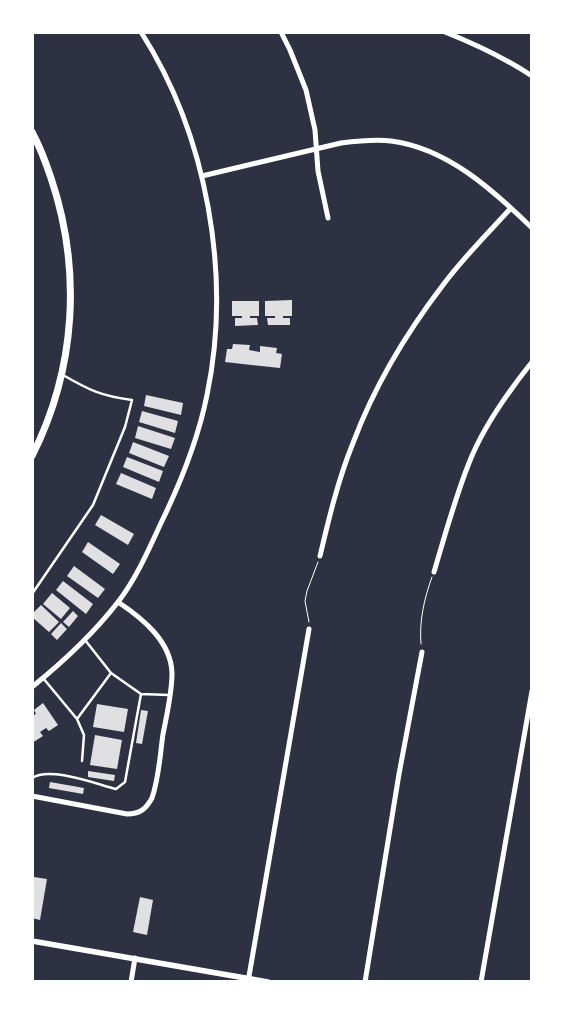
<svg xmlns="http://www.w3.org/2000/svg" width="564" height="1014" font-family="Overpass,sans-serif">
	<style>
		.building { fill: #e0e0e3 }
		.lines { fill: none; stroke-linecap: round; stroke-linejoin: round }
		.path { stroke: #fff; stroke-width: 1 }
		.service { stroke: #fff; stroke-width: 2.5 }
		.minor { stroke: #fff; stroke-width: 5 }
		.tertiary { stroke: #fff; stroke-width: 5.5 }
		.secondary { stroke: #fff; stroke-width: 7 }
	</style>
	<rect width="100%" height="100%" fill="#2d3142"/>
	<path class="building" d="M292,300V316H283V318H290V325H268L267,318H275V316H265V301Z
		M232,301H259V316H250V318H257L258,325L235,326V318H242V316H232Z
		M233,344L250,345L249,350L260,352V346L277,348L276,353L282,354L280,368L225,362L227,349H232Z
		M146,395L183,403L181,415L144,406Z
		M142,411L178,421L175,433L139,422Z
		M138,426L175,438L171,449L135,438Z
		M133,442L169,456L164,467L129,453Z
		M127,457L163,471L159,482L123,467Z
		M121,473L156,488L152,499L116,484Z
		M101,515L134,534L128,545L95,525Z
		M88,542L120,564L113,574L82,552Z
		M74,566L105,589L98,598L67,576Z
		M63,581L93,604L86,614L56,590Z
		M52,593L70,608L61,619L43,604Z
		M41,605L59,622L49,632L32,617V614Z
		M73,611L78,616L69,627L63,622Z
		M61,623L67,629L57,640L51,634Z
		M43,703L58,725L49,731L46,728L40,732L43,736L32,743V716L36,714L34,710Z
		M97,704L128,709L124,732L93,727Z
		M141,710L148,711L142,744L136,743Z
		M95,735L122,740L117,769L90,765Z
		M88,771L115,775L114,781L88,777Z
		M50,782L84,788L83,794L49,788Z
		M34,877L47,879L40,920L32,918V887Z
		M140,897L153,900L147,935L133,932Z"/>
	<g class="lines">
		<path class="path" d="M309,622L305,601L307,591L318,562
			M421,644C419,622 424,599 432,577"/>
		<path class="service" d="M32,594L93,505L125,427L132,400C101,396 89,390 63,375
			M111,673L141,694
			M43,678L77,719L84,735L82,761
			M77,719L111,673L85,640
			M32,778C50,766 96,784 116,789L125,782L141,694L169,695"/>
		<path class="minor" d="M281,32L290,50L306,90L315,130L318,171L328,218
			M445,32C475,44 505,58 532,76
			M202,176L341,143C357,141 374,139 391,141C447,148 493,190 532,228
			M320,556C329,518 338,480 353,443C374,387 407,332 443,285C463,258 488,233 511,208
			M434,572C445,535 455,498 469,463C483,427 508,392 532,362
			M32,687C63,662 94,633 118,602C136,579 149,549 161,523C181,482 198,440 207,395C232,275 207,135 141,32
			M32,796L127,814C140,814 146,809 152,798C159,778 160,755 163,734C167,714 172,693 172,673C171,641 142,618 118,602
			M131,982L135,958
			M248,982L309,629
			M365,982L399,774L422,652
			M481,982L532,691"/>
		<path class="tertiary" d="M32,941L268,982"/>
		<path class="secondary" d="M32,132C40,147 46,163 51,178C82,270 76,369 32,456"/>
	</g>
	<rect width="564" height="1014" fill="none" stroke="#ffffff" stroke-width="68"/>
</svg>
